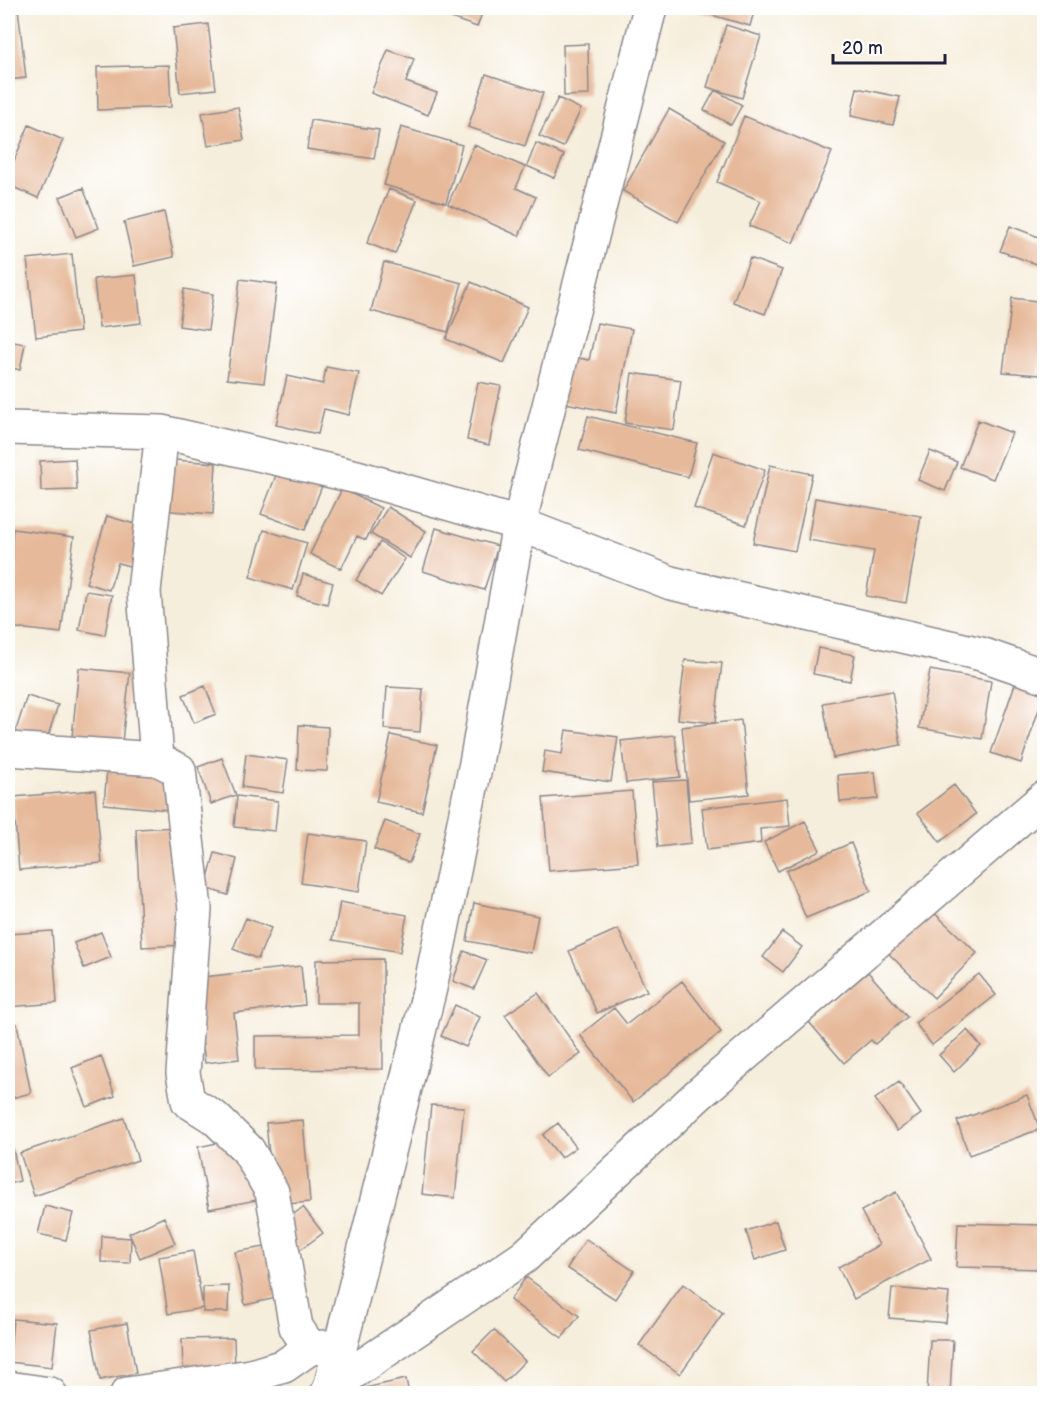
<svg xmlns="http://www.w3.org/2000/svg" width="1052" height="1401" font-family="'Balsamiq Sans',sans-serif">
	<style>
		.building { fill: #e6b99a }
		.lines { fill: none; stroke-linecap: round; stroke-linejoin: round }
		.minor-casing { stroke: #8c888c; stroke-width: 36 }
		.minor { stroke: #fff; stroke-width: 33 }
	</style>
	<rect width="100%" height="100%" fill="#fff"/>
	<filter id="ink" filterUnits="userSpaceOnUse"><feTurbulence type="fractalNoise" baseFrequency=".0167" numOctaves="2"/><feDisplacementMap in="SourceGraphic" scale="12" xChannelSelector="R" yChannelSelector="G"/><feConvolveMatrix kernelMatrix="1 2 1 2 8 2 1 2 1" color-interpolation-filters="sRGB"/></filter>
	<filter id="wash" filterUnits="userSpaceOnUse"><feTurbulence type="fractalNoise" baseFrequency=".008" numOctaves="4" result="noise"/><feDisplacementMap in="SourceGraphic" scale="24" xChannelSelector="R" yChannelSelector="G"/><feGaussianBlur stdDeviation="1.35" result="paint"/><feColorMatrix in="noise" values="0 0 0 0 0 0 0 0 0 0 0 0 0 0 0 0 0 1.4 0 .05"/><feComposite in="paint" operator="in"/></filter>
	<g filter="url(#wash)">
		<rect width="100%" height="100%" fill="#f6eedc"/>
		<g id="blocks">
			<path class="building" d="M8,8H18L26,78L8,80Z
				M454,8H484L477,27L451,18Z
				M694,8H755L750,26L694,10Z
				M208,24L216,89L180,93L173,28Z
				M726,25L761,36L742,98L707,87Z
				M588,44L589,95L564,96L563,45Z
				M388,50L414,59L406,82L437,93L428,115L371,93Z
				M169,65L171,107L98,110L97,67Z
				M486,74L543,93L525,146L468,127Z
				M857,88L900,97L893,125L851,116Z
				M715,90L742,105L731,125L704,110Z
				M558,98L581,109L563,147L539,136Z
				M238,107L244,140L208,146L202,113Z
				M669,109L724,141L678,222L623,191Z
				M744,116L832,152L793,243L749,226L761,201L717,182Z
				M311,120L379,130L374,159L307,149Z
				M29,125L63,140L38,198L8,185V175Z
				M401,127L462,145L446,203L384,185Z
				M536,143L564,155L554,178L527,166Z
				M474,145L525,167L516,188L536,197L519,236L448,204Z
				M83,188L99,228L76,237L60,197Z
				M389,189L417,200L395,254L367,243Z
				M164,212L174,257L134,266L124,222Z
				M1010,226L1044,239V267L1000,251Z
				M72,254L80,332L36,337L27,259Z
				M750,258L782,270L765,314L733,302Z
				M384,262L462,283L448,332L371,311Z
				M136,275L141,323L99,328L94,279Z
				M240,279L277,284L264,383L227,379Z
				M471,282L528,307L504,363L446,339Z
				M184,289L213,294L208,330L179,326Z
				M1012,298L1044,302V330L1039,375L1003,372Z
				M597,323L632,329L616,413L560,402L569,356L589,360Z
				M8,341L25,344L20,370L8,367Z
				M326,367L359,373L349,415L324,409L318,434L276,425L287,376L323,384Z
				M632,373L681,380L674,430L625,423Z
				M478,382L501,386L489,445L467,440Z
				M588,416L697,443L688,477L579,450Z
				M978,420L1012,433L993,479L960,467Z
				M930,451L957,462L945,491L918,480Z
				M713,452L765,470L746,525L694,508Z
				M75,459L77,490L41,491L40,461Z
				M160,459L216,463L213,514L157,510Z
				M770,465L812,474L795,551L753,543Z
				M278,470L322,486L305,530L261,514Z
				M342,489L381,508L366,540L357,536L341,569L310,554Z
				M815,498L921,516L906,603L866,596L874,551L808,540Z
				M388,507L426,531L410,558L371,534Z
				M107,516L145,527L133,567L118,563L109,590L86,583Z
				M436,528L498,546L484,590L423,571Z
				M13,529L74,537L61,633L8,627V568Z
				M264,530L307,543L293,590L250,577Z
				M380,542L405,559L381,596L356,580Z
				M303,574L333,583L327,604L297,596Z
				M86,591L112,595L105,635L79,630Z
				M818,648L855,655L850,681L813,674Z
				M685,660L722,663L715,723L678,719Z
				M79,668L130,673L122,741L72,737Z
				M930,670L991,681L982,739L919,728Z
				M1015,684L1044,694L1021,763L991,753Z
				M205,686L216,714L194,723L183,695Z
				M387,687L423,689L420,732L384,729Z
				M892,691L901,745L833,758L823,703Z
				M27,696L58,705L46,742L15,733Z
				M741,720L749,794L689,800L682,727Z
				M299,725L328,727L327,771L297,770Z
				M566,730L618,737L611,782L542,772L545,751L562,754Z
				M391,735L437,745L422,812L376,802Z
				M675,735L680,777L626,783L621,741Z
				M246,754L288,760L283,793L242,787Z
				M222,758L236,795L211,804L198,767Z
				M107,769L171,775L168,810L104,804Z
				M875,772L878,799L840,802L838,775Z
				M686,780L691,843L658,847L652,782Z
				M954,785L976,814L940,842L918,813Z
				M95,790L102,863L19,870L13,797Z
				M632,791L638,864L549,871L543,798Z
				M237,796L278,801L275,831L234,827Z
				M787,798L790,826L760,829L761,843L707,850L702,808Z
				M385,821L420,834L409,863L374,849Z
				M805,821L820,850L778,871L764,842Z
				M180,827L185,945L142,947L136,829Z
				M308,833L366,841L359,892L301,883Z
				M851,843L871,891L806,918L786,871Z
				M215,853L237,859L228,895L205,888Z
				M340,902L407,915L400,952L333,940Z
				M474,903L538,916L531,953L467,941Z
				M929,908L977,953L934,998L887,952Z
				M246,918L271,928L258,959L233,949Z
				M618,929L647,991L597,1013L569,951Z
				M52,931L57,1003L8,1007V934Z
				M101,932L111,957L84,968L74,943Z
				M782,932L802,947L783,972L763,957Z
				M464,951L487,960L474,989L453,981Z
				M383,959V1069L255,1070V1036L359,1035V1003H316V960Z
				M301,966L305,1005L234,1013L239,1059L205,1063L195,978Z
				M868,972L907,1017L875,1044L871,1040L844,1063L809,1022Z
				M979,974L996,995L932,1045L915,1023Z
				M682,981L721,1032L633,1102L580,1035L614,1008L627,1024Z
				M538,993L581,1054L548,1077L505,1015Z
				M455,1005L480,1017L466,1047L441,1036Z
				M17,1024L31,1093L8,1099V1026Z
				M967,1030L981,1046L954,1072L939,1055Z
				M101,1056L115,1096L87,1107L72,1068Z
				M899,1082L921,1114L897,1131L875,1099Z
				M1027,1095L1040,1129L969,1155L957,1121Z
				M431,1105L464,1107L455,1198L422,1194Z
				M124,1118L138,1160L34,1196L20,1153Z
				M303,1120L310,1202L274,1205L266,1123Z
				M558,1123L576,1147L561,1158L543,1135Z
				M246,1137L257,1200L209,1209L198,1147Z
				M13,1149L20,1181L8,1184V1150Z
				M896,1192L931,1259L854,1299L838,1267L879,1245L861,1211Z
				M45,1206L73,1213L66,1240L38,1234Z
				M303,1207L323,1233L300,1250L280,1225Z
				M164,1217L175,1243L140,1258L129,1233Z
				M776,1221L785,1250L755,1260L746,1231Z
				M958,1223L1044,1225V1269L956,1267Z
				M102,1236L131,1238L130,1263L101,1262Z
				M586,1239L634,1271L615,1299L567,1268Z
				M270,1246L281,1297L245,1305L235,1252Z
				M193,1251L203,1308L168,1314L159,1257Z
				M526,1277L579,1316L562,1338L510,1300Z
				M683,1284L723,1313L680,1374L639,1345Z
				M229,1286L228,1312H203V1287Z
				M892,1288L949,1293L946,1323L889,1318Z
				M13,1319L57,1323L52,1367L9,1362Z
				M127,1323L136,1373L100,1380L91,1330Z
				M494,1330L525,1361L504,1382L473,1351Z
				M234,1338L235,1370L183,1372L182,1339Z
				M930,1340H953L950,1394H927Z
				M406,1379L409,1394H361L360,1389Z"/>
		</g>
	</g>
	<g filter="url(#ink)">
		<use href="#blocks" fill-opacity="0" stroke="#8c888c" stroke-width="1.5"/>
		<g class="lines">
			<defs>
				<path id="minor" d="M8,428L162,432L357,477L519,524L671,583L981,654L1044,676
					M8,749L157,759L179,770L195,909L183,1073L188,1101L215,1118L248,1150L272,1192L296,1327L310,1348L340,1346
					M157,759L144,591L162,432
					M8,1388L50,1394
					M330,1388L430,988L476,763L519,524L650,8
					M127,1394L251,1376L284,1366L310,1348
					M327,1394L330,1388L524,1257L699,1094L1044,798"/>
			</defs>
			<use href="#minor" class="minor-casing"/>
			<use href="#minor" class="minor"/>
		</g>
	</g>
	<rect width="1052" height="1401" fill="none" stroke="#fff" stroke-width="30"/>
	<path d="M833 54v9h112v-9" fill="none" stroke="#22223b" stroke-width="3"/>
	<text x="842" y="54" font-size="18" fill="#22223b" stroke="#ffffff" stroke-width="4.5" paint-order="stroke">20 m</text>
</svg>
